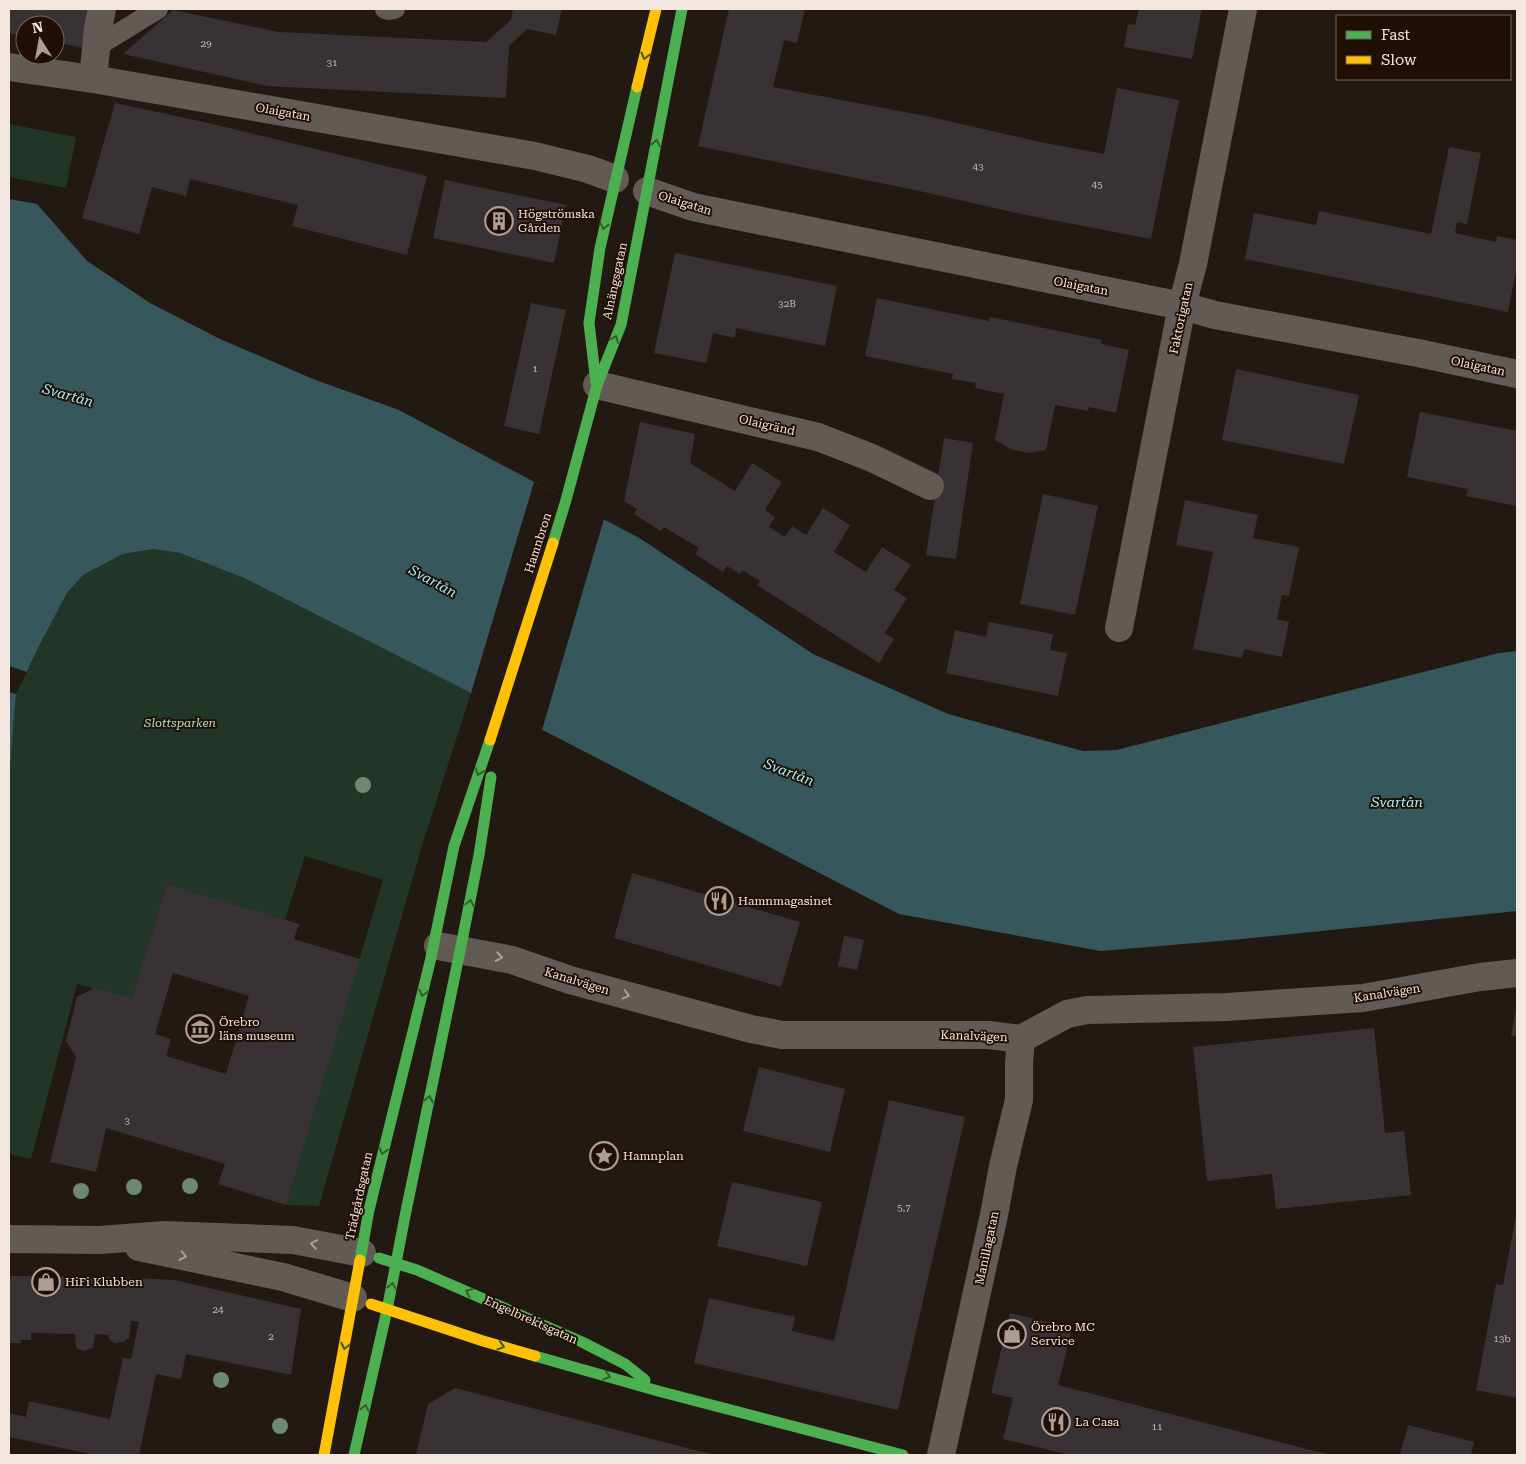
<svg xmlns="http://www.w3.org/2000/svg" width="1526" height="1464" font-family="'Roboto Serif',serif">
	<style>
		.green { fill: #213629 }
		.water { fill: #36585c }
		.pier { fill: #231913 }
		.building { fill: #383235; fill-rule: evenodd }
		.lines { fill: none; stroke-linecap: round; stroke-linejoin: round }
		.lane { stroke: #625a55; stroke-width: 20 }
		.street { stroke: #625a55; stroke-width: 28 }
		.fast { stroke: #4caf50; stroke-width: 11 }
		.slow { stroke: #ffc107; stroke-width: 11 }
		.tree { fill: #6d8873 }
		.oneway { stroke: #365f2a }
		.oneway2 { stroke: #aaa09a }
		.labels { text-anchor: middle; stroke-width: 4; stroke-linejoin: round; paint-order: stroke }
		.number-label { font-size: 10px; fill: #c4b9b4 }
		.street-label { font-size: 12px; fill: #f2e6de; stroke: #200f04 }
		.poi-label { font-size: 12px; fill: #f2e6de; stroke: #200f04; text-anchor: start }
		.park-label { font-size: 12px; font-style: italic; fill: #aae2c1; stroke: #200f04 }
		.water-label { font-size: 14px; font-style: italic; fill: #a5eff9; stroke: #200f04 }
	</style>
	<rect width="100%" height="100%" fill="#231913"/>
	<path class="green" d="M9,124L76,137L66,188L9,177Z
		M154,549L180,553L244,578L471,693L421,849L319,1206L286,1205L383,880L305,856L285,920L167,884L132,998L77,984L31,1159L9,1154V780L16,694L38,648L67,593L83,575L123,554Z"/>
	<path class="water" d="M9,199L37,204L87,261L150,303L220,339L313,379L399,410L641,539L813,654L948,714L1083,751L1117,750L1280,708L1499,653L1517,651V911L1242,939L1101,951L899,914L471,693L244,578L180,553L154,549L123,554L83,575L67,593L38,648L16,694L9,780Z"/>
	<path class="pier" d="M534,482L604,519L542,730L471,693Z
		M9,666L27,672L16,694L9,692Z"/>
	<path class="building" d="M9,9H92L84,48L55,42V25H25V36L9,33Z
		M513,9H562L556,35L527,29L509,46L506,98L267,86L123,54L173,10L279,32L486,42L511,20Z
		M729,9H805L797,43L784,40L773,87L931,117L1040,142L1104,154L1117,88L1179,100L1151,239L1026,215L915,190L698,146Z
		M1139,9H1202L1192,59L1124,47L1128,24L1135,25Z
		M115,103L204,122L427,176L407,255L292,226L298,205L190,179L186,196L152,187L139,234L82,218Z
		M1449,147L1481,153L1467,224L1457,222L1455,233L1496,242L1497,236L1517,240V266L1508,312L1245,259L1254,213L1316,225L1319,211L1431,234Z
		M445,180L566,205L554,263L433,238Z
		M675,253L837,286L825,346L736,328L735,338L713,333L706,363L654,353Z
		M877,298L989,321L990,317L1102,340L1101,344L1129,350L1116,413L1089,407L1088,411L1055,405L1046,450L1028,453L1011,449L995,440L1004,394L975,388L976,383L952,379L953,374L865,356Z
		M531,303L566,310L539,434L504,426Z
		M1236,369L1359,395L1344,464L1222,440Z
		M1420,412L1517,431V506L1466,496L1468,489L1407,477Z
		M640,422L695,434L690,463L735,491L752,463L782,482L765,510L775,517L769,527L785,537L792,526L806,535L823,508L850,525L834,552L866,572L882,547L911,565L894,590L907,598L885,633L894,639L879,663L757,585L760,581L742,570L740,574L727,566L723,572L695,554L699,548L664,527L661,531L634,514L637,509L624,501Z
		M944,438L973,443L956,559L926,555Z
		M1043,494L1098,506L1075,615L1020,604Z
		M1185,500L1258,515L1253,538L1299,547L1289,596L1282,595L1277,619L1289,622L1282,657L1244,649L1242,658L1193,649L1213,552L1176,545Z
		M989,622L1053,634L1050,650L1067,653L1058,696L946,673L955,630L986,637Z
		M632,873L800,922L781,987L614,938Z
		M167,884L299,924L294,939L360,959L286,1205L218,1184L225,1164L106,1128L96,1172L50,1162L76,1057L66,1041L77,997L94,988L132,998ZM173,973L249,996L226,1074L166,1056L171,1039L155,1034Z
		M844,936L864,940L857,970L838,966Z
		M1516,1009H1517V1037L1511,1036Z
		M1374,1028L1385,1133L1404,1131L1411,1195L1276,1209L1272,1174L1207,1181L1193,1047Z
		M759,1067L845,1089L830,1152L743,1131Z
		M889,1100L965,1117L898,1410L694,1363L709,1298L795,1317L792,1331L834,1341Z
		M732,1182L822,1202L807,1266L717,1246Z
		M1516,1215H1517V1398L1476,1390L1496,1284L1503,1285Z
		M9,1276L115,1277L174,1280L301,1309L291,1375L186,1354L181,1379L156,1374L139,1455H95L9,1437V1413L26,1417L29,1401L110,1419L123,1358L131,1359L139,1322L131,1321L129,1338L123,1342L115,1343L110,1340L108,1335L95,1334L93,1348L84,1351L78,1349L76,1347L75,1334L31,1333V1340H21V1343H9Z
		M1010,1313L1072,1328L1058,1385L1330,1455H1070L1003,1439L1013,1398L991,1393Z
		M455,1388L714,1455H416L428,1404Z
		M1408,1425L1474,1442L1471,1455H1400Z"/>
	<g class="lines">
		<path class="lane" d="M385,9L389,10L395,9
			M96,47L158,9"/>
		<path class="street" d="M9,67L93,79L535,156L588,169L615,179
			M93,79L98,29L102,9
			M647,191L693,207L1182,306L1215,315L1418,353L1517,374
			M597,385L818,437L872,458L930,486
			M1119,628L1182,306L1193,264L1243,9
			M438,946L512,960L570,980L751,1029L782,1035H988L1021,1039L1067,1014L1087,1010L1227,1007L1363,998L1480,977L1517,973
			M9,1239L100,1240L165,1235L293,1240L362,1253
			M139,1247L283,1277L353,1298
			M941,1455L994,1215L1003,1166L1019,1100V1063L1021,1039"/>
		<path class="fast" d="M596,383L589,323L600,248L637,87
			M553,543L566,500L597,385L621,325L682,9
			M379,1258L417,1270L582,1342L625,1364L645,1380
			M360,1260L369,1210L430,962L454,846L490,740
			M535,1356L658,1391L903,1455
			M354,1455L387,1310L405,1216L460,951L479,855L491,777"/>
		<path class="slow" d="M637,87L656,9
			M490,740L553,543
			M371,1304L483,1341L535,1356
			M324,1455L360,1260"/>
	</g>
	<g class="tree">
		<circle cx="363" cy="785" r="8"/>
		<circle cx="190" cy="1186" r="8"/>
		<circle cx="134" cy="1187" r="8"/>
		<circle cx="81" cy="1191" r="8"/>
		<circle cx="221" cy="1380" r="8"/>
		<circle cx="280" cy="1426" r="8"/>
	</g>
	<defs><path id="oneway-chevron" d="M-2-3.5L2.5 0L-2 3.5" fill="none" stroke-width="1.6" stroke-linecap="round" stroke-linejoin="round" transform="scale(1.25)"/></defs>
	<g class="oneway">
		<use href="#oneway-chevron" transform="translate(645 56) rotate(104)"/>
		<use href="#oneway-chevron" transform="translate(656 143) rotate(-80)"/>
		<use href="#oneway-chevron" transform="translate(604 226) rotate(102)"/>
		<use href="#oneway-chevron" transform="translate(615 339) rotate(-68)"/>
		<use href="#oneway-chevron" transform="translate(479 772) rotate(109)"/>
		<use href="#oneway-chevron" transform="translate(470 903) rotate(-79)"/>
		<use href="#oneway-chevron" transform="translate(423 993) rotate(104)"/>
		<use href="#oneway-chevron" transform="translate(429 1099) rotate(-78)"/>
		<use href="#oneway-chevron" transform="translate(383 1151) rotate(104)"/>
		<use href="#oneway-chevron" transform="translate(392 1286) rotate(-79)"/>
		<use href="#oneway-chevron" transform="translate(469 1292) rotate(-156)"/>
		<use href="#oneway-chevron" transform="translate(345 1346) rotate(101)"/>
		<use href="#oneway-chevron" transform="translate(501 1346) rotate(16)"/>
		<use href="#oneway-chevron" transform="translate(607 1376) rotate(16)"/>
		<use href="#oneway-chevron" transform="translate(365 1408) rotate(-77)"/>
	</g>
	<g class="oneway2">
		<use href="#oneway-chevron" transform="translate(499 957) rotate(10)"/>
		<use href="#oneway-chevron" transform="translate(626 995) rotate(15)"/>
		<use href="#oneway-chevron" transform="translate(314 1244) rotate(-169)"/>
		<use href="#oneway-chevron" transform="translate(183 1256) rotate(12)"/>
	</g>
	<defs>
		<symbol id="building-ring" viewBox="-11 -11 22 22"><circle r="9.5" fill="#200f04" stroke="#aa9e97" stroke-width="1.5"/><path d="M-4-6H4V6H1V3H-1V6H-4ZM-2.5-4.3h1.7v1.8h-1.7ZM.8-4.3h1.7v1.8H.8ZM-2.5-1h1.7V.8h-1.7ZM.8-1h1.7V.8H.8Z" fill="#aa9e97"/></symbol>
		<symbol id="restaurant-ring" viewBox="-11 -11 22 22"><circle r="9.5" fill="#200f04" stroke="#aa9e97" stroke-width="1.5"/><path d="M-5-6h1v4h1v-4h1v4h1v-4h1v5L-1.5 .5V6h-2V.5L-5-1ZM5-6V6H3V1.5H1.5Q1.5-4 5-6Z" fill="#aa9e97"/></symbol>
		<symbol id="museum-ring" viewBox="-11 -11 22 22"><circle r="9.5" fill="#200f04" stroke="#aa9e97" stroke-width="1.5"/><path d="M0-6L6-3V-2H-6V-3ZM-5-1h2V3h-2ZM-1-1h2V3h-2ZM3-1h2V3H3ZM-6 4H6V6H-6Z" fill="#aa9e97"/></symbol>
		<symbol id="sight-ring" viewBox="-11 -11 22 22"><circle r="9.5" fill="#200f04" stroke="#aa9e97" stroke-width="1.5"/><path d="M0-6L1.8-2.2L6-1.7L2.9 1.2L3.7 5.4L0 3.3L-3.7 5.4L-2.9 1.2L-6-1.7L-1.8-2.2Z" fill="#aa9e97"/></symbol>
		<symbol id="shop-ring" viewBox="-11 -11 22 22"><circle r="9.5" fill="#200f04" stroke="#aa9e97" stroke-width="1.5"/><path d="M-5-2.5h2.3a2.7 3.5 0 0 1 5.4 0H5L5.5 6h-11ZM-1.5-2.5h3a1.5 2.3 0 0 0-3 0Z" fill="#aa9e97"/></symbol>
	</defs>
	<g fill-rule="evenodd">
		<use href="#building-ring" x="483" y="205" width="32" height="32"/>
		<use href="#restaurant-ring" x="703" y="885" width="32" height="32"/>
		<use href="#museum-ring" x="184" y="1013" width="32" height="32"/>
		<use href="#sight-ring" x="588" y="1140" width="32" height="32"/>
		<use href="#shop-ring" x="30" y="1266" width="32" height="32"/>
		<use href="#shop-ring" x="996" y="1318" width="32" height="32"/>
		<use href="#restaurant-ring" x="1040" y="1406" width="32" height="32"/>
	</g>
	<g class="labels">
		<g class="number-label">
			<text x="206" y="47">29</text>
			<text x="332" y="66">31</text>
			<text x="978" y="170">43</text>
			<text x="1097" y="188">45</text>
			<text x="787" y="307">32B</text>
			<text x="535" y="372">1</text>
			<text x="127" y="1124">3</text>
			<text x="904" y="1211">5,7</text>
			<text x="218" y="1313">24</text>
			<text x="271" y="1340">2</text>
			<text x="1502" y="1342">13b</text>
			<text x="1157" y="1430">11</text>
		</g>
		<g class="street-label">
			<text transform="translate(283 112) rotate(10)" y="4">Olaigatan</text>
			<text transform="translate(685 203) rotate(17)" y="4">Olaigatan</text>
			<text transform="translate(615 281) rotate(-78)" y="4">Alnängsgatan</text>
			<text transform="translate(1081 286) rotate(11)" y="4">Olaigatan</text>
			<text transform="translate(1181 318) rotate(-78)" y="4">Faktorigatan</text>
			<text transform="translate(1478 366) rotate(12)" y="4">Olaigatan</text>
			<text transform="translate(767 425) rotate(13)" y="4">Olaigränd</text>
			<text transform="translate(538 543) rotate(-72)" y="4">Hamnbron</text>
			<text transform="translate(577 981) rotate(17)" y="4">Kanalvägen</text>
			<text transform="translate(1387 993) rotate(-9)" y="4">Kanalvägen</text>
			<text transform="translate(974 1036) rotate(2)" y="4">Kanalvägen</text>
			<text transform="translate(359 1196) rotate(-78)" y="4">Trädgårdsgatan</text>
			<text transform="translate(987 1248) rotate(-78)" y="4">Manillagatan</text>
			<text transform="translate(531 1320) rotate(24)" y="4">Engelbrektsgatan</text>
		</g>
		<g class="poi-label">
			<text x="518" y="218">Högströmska<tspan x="518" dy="14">Gården</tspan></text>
			<text x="738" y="905">Hamnmagasinet</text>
			<text x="219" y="1026">Örebro<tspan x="219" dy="14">läns museum</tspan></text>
			<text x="623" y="1160">Hamnplan</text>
			<text x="65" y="1286">HiFi Klubben</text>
			<text x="1031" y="1331">Örebro MC<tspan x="1031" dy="14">Service</tspan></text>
			<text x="1075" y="1426">La Casa</text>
		</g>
		<g class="park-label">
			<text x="180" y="727">Slottsparken</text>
		</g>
		<g class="water-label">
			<text transform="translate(68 395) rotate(16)" y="5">Svartån</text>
			<text transform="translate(433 581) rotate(29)" y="5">Svartån</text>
			<text transform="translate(789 772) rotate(21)" y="5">Svartån</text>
			<text x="1397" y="807">Svartån</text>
		</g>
	</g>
	<rect width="1526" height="1464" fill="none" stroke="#f2e6de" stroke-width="20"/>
	<rect x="1336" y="15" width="175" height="65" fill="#200f04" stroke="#74655b"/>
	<rect x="1346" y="31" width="25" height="8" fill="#4caf50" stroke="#74655b"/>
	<text x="1381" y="40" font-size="15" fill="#f2e6de">Fast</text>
	<rect x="1346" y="56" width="25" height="8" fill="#ffc107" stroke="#74655b"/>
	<text x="1381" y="65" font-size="15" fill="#f2e6de">Slow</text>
	<g transform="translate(40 40) rotate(349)"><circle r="24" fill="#200f04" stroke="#74655b"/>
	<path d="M0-4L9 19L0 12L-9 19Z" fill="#aa9e97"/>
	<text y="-8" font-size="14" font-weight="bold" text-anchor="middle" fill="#f2e6de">N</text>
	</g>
</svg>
